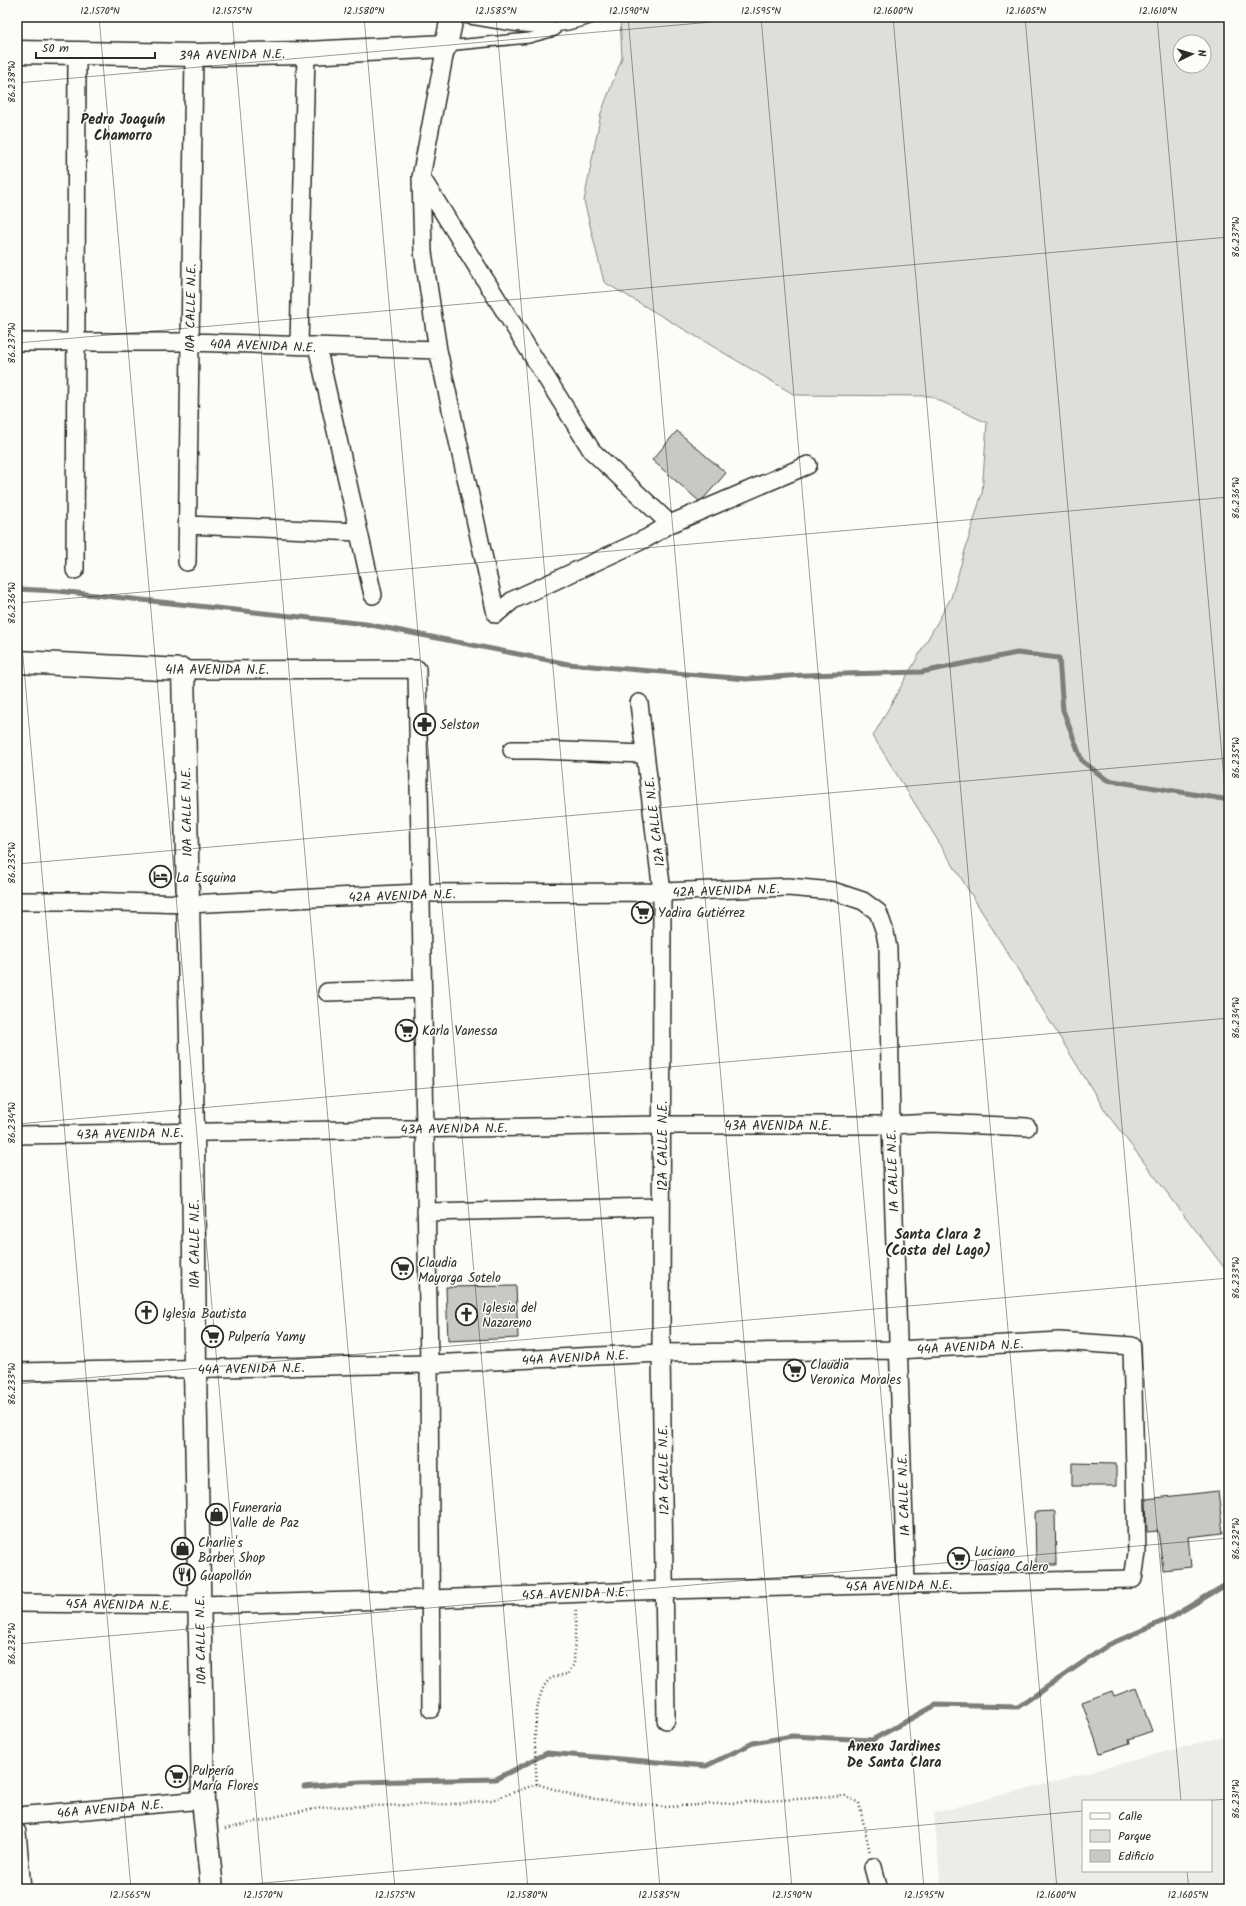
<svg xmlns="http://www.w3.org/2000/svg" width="1246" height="1906" font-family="Kalam,sans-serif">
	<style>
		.built { fill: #edece8; fill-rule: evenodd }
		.green { fill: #dfdeda; stroke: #858482; fill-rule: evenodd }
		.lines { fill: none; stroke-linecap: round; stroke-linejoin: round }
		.stream { stroke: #7e7d7b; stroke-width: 5 }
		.building { fill: #c9c8c4; stroke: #2b2b2b }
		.lane-casing { stroke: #2b2b2b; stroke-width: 12 }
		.street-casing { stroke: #2b2b2b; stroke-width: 20 }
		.secondary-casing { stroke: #2b2b2b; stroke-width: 25 }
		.path { stroke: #2b2b2b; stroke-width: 2.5; stroke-dasharray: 1 3; stroke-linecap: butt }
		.lane { stroke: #fdfcf7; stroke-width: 9 }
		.street { stroke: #fdfcf7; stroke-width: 17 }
		.secondary { stroke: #fdfcf7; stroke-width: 22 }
		.ticks { fill: none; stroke: #2b2b2b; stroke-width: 1; stroke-opacity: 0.45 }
		.labels { text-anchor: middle; stroke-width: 3; stroke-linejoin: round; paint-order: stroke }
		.street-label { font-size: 13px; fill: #2b2b2b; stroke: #fdfcf7 }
		.poi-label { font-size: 13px; fill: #2b2b2b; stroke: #fdfcf7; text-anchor: start }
		.neighbourhood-label { font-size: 14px; font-weight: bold; fill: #2b2b2b; stroke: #fdfcf7 }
		.neatline { fill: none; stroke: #2b2b2b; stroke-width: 1.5 }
		.ticks-label { font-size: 10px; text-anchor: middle; fill: #2b2b2b }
	</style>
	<rect width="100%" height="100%" fill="#fdfcf7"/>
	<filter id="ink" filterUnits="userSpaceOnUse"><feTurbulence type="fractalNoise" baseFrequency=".025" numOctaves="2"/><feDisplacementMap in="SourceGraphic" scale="8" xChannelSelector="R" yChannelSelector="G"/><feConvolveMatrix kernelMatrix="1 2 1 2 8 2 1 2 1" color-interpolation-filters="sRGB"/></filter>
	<g filter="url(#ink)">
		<path class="built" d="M1229,1735V1889H941L934,1813ZM1083,1801H1211V1871H1083Z"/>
		<path class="green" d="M620,17H1229V1274L1108,1115L873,736L951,598L982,493L987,423L930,396L795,395L604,282L584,201L601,113L622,58ZM1180,42H1204V66H1180Z"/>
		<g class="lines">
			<path class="stream" d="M17,589L58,591L366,624L568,664L746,679L804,675L922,672L1017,653L1059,658L1063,710L1082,761L1107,780L1229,800
				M304,1787L359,1782L496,1779L547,1753L706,1766L753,1743L792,1736L872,1740L936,1705L1018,1707L1108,1645L1170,1618L1229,1583"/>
		</g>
		<path class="building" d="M677,431L726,473L704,498L699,501L652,460Z
			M516,1286L518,1338L448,1341L446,1287Z
			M1072,1463L1116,1464V1486H1072Z
			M1218,1491L1223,1533L1188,1537L1191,1567L1163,1570L1158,1531L1147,1532L1146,1499Z
			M1055,1511L1056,1565H1036L1035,1512Z
			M1136,1688L1152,1731L1129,1739L1130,1743L1100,1753L1082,1702L1112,1691L1114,1696Z"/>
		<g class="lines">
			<defs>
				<path id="lane" d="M459,17C510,26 546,36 596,17
					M446,46L529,38L555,31"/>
				<path id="street" d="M446,46L421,177L423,252L438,350L496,614L513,600L647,538L670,524L808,465
					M421,177L592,451L670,524
					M17,342H190L438,350
					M299,346L306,53
					M317,346L373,595
					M187,525L359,532
					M187,562L194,55
					M75,570L77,53
					M183,670L417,669L429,1364L431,1709
					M639,703L662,892L661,1353L666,1720
					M512,750H537L645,754
					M17,901H83L188,904L421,893L662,892L788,887L833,891L863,901L878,912L885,932L888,949L891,1125L906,1584
					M327,992L422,989
					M17,1135L662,1125H891L933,1123L1027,1127
					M426,1212L661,1207
					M17,1372L429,1364L661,1353L898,1350L1059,1341L1132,1346L1137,1553L1133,1579L665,1590L431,1599L199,1605L17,1603
					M17,1816L203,1800
					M17,1832L22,1889
					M873,1867L879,1889"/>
				<path id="secondary" d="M17,52L194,55L306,53L446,46L452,17
					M17,662L183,670L193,1132L195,1369L203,1800L212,1889"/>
			</defs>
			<use href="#lane" class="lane-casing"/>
			<use href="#street" class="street-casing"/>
			<use href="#secondary" class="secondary-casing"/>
			<path class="path" d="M537,1784C535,1759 530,1696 550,1679C554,1676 563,1675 568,1674L574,1664L576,1609
				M225,1829L291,1813L327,1807L454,1804L492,1800L537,1784L579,1797L666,1807L845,1796L859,1803L870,1853"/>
			<use href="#lane" class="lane"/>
			<use href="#street" class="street"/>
			<use href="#secondary" class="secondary"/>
		</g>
	</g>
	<path class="ticks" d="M99,17L263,1889M232,17L395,1889M364,17L528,1889M496,17L660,1889M628,17L792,1889M761,17L924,1889M893,17L1057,1889M1025,17L1181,1801M1157,17L1229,836M17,83L769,17M17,343L1229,237M17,588L131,1889M17,603L1229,497M17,864L1229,758M17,1124L1229,1018M17,1384L1229,1278M17,1644L1229,1538M1201,1801L1229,1799M1187,1871L1189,1889M195,1889L1083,1811"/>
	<defs>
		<symbol id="pharmacy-ring" viewBox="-11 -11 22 22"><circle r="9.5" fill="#fdfcf7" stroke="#2b2b2b" stroke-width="1.5"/><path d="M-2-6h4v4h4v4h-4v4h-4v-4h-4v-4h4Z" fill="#2b2b2b"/></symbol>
		<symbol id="hotel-ring" viewBox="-11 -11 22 22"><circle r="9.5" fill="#fdfcf7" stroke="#2b2b2b" stroke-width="1.5"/><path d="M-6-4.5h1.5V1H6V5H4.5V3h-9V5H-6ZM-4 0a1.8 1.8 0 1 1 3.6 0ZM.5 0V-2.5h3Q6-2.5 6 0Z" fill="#2b2b2b"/></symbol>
		<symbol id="supermarket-ring" viewBox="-11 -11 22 22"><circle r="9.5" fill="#fdfcf7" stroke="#2b2b2b" stroke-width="1.5"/><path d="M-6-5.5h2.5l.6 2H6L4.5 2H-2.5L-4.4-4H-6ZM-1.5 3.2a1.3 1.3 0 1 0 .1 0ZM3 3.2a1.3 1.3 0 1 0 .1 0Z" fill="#2b2b2b"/></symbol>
		<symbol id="church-ring" viewBox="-11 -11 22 22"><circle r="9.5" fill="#fdfcf7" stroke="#2b2b2b" stroke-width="1.5"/><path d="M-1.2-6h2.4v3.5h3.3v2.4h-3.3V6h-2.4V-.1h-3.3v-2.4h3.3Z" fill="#2b2b2b"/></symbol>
		<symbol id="shop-ring" viewBox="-11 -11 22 22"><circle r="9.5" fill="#fdfcf7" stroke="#2b2b2b" stroke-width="1.5"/><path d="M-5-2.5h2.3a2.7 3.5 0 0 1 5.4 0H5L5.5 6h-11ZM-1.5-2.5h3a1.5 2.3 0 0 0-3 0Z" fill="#2b2b2b"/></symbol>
		<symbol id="restaurant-ring" viewBox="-11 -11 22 22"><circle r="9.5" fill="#fdfcf7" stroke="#2b2b2b" stroke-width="1.5"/><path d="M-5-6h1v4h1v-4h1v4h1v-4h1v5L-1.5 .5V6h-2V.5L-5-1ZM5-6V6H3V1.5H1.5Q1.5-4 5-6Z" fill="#2b2b2b"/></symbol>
	</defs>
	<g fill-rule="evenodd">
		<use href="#pharmacy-ring" x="412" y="712" width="25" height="25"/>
		<use href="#hotel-ring" x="148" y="864" width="25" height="25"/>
		<use href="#supermarket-ring" x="630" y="900" width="25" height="25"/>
		<use href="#supermarket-ring" x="394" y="1018" width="25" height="25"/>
		<use href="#supermarket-ring" x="390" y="1256" width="25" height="25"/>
		<use href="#church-ring" x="134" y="1300" width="25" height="25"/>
		<use href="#church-ring" x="454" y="1302" width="25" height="25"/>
		<use href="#supermarket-ring" x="200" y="1324" width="25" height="25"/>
		<use href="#supermarket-ring" x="782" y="1358" width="25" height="25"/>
		<use href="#shop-ring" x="204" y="1502" width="25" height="25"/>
		<use href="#shop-ring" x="170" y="1536" width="25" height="25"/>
		<use href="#supermarket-ring" x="946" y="1546" width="25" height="25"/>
		<use href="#restaurant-ring" x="172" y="1562" width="25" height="25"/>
		<use href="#supermarket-ring" x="164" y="1764" width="25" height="25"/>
	</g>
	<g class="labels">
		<g class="street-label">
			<text transform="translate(232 54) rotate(-1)" y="5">39A AVENIDA N.E.</text>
			<text transform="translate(190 308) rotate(-89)" y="5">10A CALLE N.E.</text>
			<text transform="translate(263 345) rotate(2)" y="5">40A AVENIDA N.E.</text>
			<text x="217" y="674">41A AVENIDA N.E.</text>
			<text transform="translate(186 812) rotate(-91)" y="5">10A CALLE N.E.</text>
			<text transform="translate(654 822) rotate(-97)" y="5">12A CALLE N.E.</text>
			<text transform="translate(726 890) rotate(-2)" y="5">42A AVENIDA N.E.</text>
			<text transform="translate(402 895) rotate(-2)" y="5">42A AVENIDA N.E.</text>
			<text x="778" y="1130">43A AVENIDA N.E.</text>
			<text transform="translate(454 1128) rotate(-1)" y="5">43A AVENIDA N.E.</text>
			<text transform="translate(130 1133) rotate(-1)" y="5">43A AVENIDA N.E.</text>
			<text transform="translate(662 1146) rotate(-90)" y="5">12A CALLE N.E.</text>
			<text transform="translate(892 1171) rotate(-92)" y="5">1A CALLE N.E.</text>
			<text transform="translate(194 1244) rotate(-90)" y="5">10A CALLE N.E.</text>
			<text transform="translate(970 1346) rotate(-3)" y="5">44A AVENIDA N.E.</text>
			<text transform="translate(575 1357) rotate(-3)" y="5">44A AVENIDA N.E.</text>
			<text transform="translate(251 1368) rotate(-1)" y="5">44A AVENIDA N.E.</text>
			<text transform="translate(663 1470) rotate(-91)" y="5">12A CALLE N.E.</text>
			<text transform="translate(903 1495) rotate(-92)" y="5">1A CALLE N.E.</text>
			<text transform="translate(899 1585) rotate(-1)" y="5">45A AVENIDA N.E.</text>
			<text transform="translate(575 1593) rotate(-2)" y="5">45A AVENIDA N.E.</text>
			<text transform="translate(119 1604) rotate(1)" y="5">45A AVENIDA N.E.</text>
			<text transform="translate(200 1640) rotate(-91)" y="5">10A CALLE N.E.</text>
			<text transform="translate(110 1808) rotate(-5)" y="5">46A AVENIDA N.E.</text>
		</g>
		<g class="poi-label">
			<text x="440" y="729">Selston</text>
			<text x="176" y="882">La Esquina</text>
			<text x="658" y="917">Yadira Gutiérrez</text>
			<text x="422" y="1035">Karla Vanessa</text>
			<text x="418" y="1267">Claudia<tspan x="418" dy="15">Mayorga Sotelo</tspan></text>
			<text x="482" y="1312">Iglesia del<tspan x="482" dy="15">Nazareno</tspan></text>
			<text x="162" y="1318">Iglesia Bautista</text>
			<text x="228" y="1341">Pulpería Yamy</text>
			<text x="810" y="1369">Claudia<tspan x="810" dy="15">Veronica Morales</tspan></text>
			<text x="232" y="1512">Funeraria<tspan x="232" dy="15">Valle de Paz</tspan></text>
			<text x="198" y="1547">Charlie's<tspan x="198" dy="15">Barber Shop</tspan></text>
			<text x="974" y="1556">Luciano<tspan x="974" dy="15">loasiga Calero</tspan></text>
			<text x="200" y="1580">Guapollón</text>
			<text x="192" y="1775">Pulpería<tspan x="192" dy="15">María Flores</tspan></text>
		</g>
		<g class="neighbourhood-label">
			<text x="123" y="124">Pedro Joaquín<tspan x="123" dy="16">Chamorro</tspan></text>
			<text x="938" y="1239">Santa Clara 2<tspan x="938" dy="16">(Costa del Lago)</tspan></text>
			<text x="894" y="1751">Anexo Jardines<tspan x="894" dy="16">De Santa Clara</tspan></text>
		</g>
	</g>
	<rect width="1246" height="1906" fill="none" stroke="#fdfcf7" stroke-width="44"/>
	<rect x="1082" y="1800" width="130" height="72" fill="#fdfcf7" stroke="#a9a8a5"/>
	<rect x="1090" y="1813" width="20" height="6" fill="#fdfcf7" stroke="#a9a8a5"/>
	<text x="1118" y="1820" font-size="12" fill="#2b2b2b">Calle</text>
	<rect x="1090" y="1830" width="20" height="12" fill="#dfdeda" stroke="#a9a8a5"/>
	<text x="1118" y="1840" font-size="12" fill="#2b2b2b">Parque</text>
	<rect x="1090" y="1850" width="20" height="12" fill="#c9c8c4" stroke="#a9a8a5"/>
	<text x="1118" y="1860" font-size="12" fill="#2b2b2b">Edificio</text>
	<g transform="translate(1192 54) rotate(85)"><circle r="19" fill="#fdfcf7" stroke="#a9a8a5"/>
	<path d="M0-3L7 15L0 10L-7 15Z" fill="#2b2b2b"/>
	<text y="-6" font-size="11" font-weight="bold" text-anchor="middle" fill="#2b2b2b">N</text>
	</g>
	<path d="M36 52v6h119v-6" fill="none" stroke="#2b2b2b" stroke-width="2"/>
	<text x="42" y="52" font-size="12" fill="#2b2b2b" stroke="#fdfcf7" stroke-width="3" paint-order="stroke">50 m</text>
	<rect x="22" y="22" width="1202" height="1862" class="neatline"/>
	<g class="ticks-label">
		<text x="100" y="14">12.1570°N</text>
		<text x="232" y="14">12.1575°N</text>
		<text x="364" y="14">12.1580°N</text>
		<text x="496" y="14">12.1585°N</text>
		<text x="629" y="14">12.1590°N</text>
		<text x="761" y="14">12.1595°N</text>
		<text x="893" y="14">12.1600°N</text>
		<text x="1026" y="14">12.1605°N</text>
		<text x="1158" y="14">12.1610°N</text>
		<text transform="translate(11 82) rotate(-90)" y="4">86.238°W</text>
		<text transform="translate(1235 237) rotate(-90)" y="4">86.237°W</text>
		<text transform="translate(11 343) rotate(-90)" y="4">86.237°W</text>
		<text transform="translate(1235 498) rotate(-90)" y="4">86.236°W</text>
		<text transform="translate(11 603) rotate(-90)" y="4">86.236°W</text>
		<text transform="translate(1235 758) rotate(-90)" y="4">86.235°W</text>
		<text transform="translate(11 863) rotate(-90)" y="4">86.235°W</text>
		<text transform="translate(1235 1018) rotate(-90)" y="4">86.234°W</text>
		<text transform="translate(11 1123) rotate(-90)" y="4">86.234°W</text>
		<text transform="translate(1235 1278) rotate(-90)" y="4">86.233°W</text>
		<text transform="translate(11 1384) rotate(-90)" y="4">86.233°W</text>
		<text transform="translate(1235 1539) rotate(-90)" y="4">86.232°W</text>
		<text transform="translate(11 1644) rotate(-90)" y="4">86.232°W</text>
		<text transform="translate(1235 1799) rotate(-90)" y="4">86.231°W</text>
		<text x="130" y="1898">12.1565°N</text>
		<text x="263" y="1898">12.1570°N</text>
		<text x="395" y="1898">12.1575°N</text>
		<text x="527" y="1898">12.1580°N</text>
		<text x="659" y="1898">12.1585°N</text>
		<text x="792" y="1898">12.1590°N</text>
		<text x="924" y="1898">12.1595°N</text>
		<text x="1056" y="1898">12.1600°N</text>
		<text x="1188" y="1898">12.1605°N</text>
	</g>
</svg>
